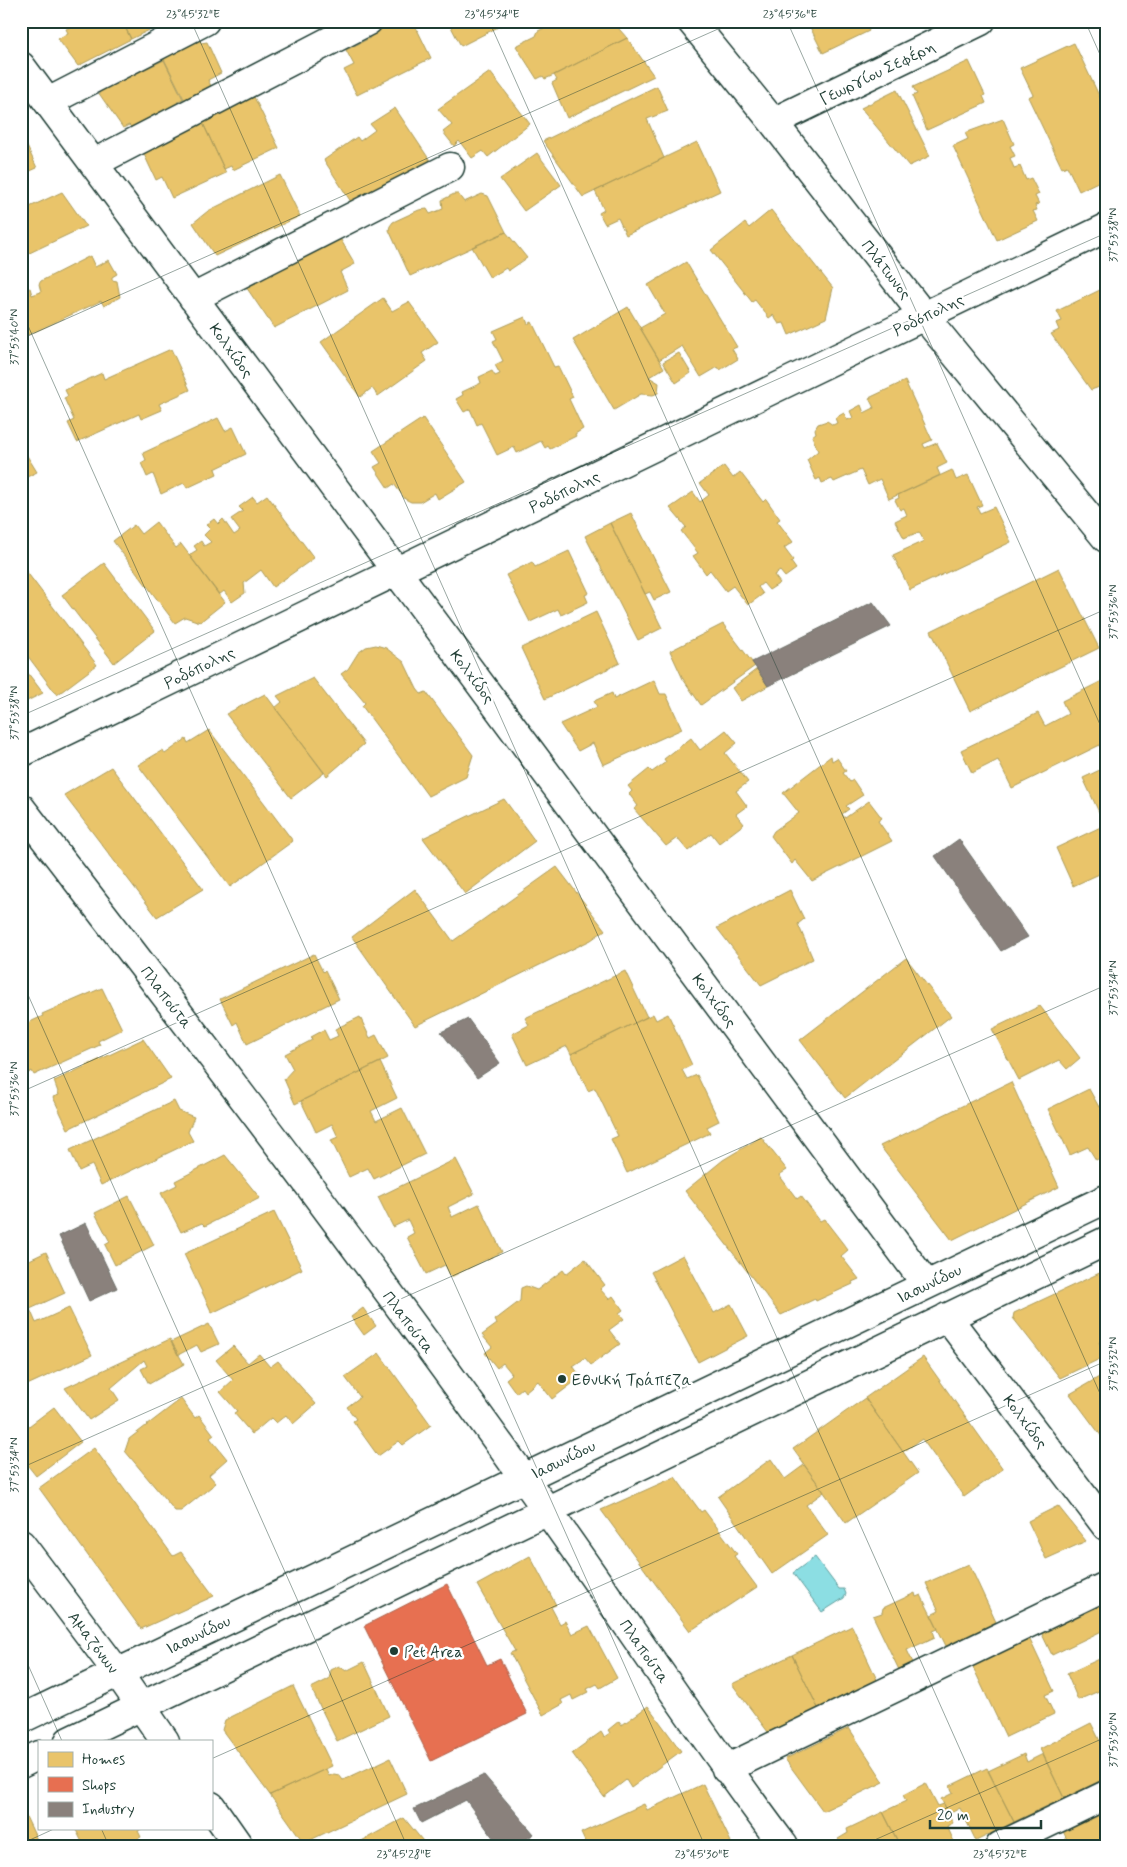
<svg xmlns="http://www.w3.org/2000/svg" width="1127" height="1867" font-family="Mynerve,sans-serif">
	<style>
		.water { fill: #8cdee3; stroke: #609e9d }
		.homes { fill: #e9c46a; stroke: #ac9c5a }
		.shops { fill: #e76f51; stroke: #ab6048 }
		.industry { fill: #8a817c; stroke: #6a6d66 }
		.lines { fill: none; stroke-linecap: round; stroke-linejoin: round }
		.minor-casing { stroke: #1f3d34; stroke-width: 31 }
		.minor { stroke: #fff; stroke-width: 28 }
		.ticks { fill: none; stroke: #1f3d34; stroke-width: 1; stroke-opacity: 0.45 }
		.poi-dot { fill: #1f3d34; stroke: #fff; stroke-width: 2 }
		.labels { text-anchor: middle; stroke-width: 5; stroke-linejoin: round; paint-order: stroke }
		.street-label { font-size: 16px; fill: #1f3d34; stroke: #fff }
		.poi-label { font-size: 16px; fill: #1f3d34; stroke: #fff; text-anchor: start }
		.neatline { fill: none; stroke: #1f3d34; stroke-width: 2 }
		.ticks-label { font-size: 12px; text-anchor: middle; fill: #1f3d34 }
	</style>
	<rect width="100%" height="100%" fill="#fff"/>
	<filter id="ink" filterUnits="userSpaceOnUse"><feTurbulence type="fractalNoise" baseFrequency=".02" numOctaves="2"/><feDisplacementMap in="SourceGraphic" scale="10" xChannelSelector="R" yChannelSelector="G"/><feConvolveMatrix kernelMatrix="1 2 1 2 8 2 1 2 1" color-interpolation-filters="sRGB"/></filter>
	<g filter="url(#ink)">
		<path class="water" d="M815,1557L839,1589H844L846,1594L844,1598L822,1612L793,1573Z"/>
		<path class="homes" d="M83,21H122L131,39L78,66L58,39L68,33L66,29Z
			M122,21H168L131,39Z
			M317,21H332L320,27Z
			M395,21H413L431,58L357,95L344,70L354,65L346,50L370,38L369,35Z
			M448,21H510L461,46Z
			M559,21H612L627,38L554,75L545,79L543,76L537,79L516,46L536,36L538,31Z
			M807,21H865L869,31L823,53Z
			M898,21H912L901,27Z
			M198,35L201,43L207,42L221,73L208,80L212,88L186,103L162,55Z
			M627,38L654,76L567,118L552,83L557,80L554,75Z
			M1074,43L1106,110V178L1079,191L1067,166L1062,168L1028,97L1033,95L1020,68Z
			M164,60L183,99L178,101V106L132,128L129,125L123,128L98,92Z
			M969,61L985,95L983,96L986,103L927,130L912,96L917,94L913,87Z
			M490,72L530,124L488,157L483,151L472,158L459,141L454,146L443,132L452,125L438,109Z
			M657,86L668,111L647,119L664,158L583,197L543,141Z
			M897,90L930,156L909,166L861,108Z
			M254,97L279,148L233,170L231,166L224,169L202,121Z
			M395,108L433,165L353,205L324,160L357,137L360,141L375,130L370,124Z
			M1003,119L1014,144L1010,146L1015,156L1010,158L1014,168L1020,166L1026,180L1031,178L1039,194L1035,196L1039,204L1035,205L1037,210L1033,211L1038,221L997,240L953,146L968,139L965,133Z
			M202,121L226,173L172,198L162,177L156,180L142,150Z
			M25,142L37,168L21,175V144Z
			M697,142L720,191L626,235L618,218L605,224L599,213L604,210L595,191Z
			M537,153L561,185L524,211L500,179Z
			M280,175L300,216L215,256L193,223L208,211Z
			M62,192L86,226L21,257V211Z
			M454,194H458L464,202L482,194L488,196L506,232L410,276L389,230L390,226L393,222L419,210L427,209L430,214L443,209L442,200Z
			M771,210L833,288L826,318L789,335L784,323L779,324L773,315L769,318L755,300L752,302L711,250L745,223L749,228Z
			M506,232L527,258L508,271L506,268L490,278L472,247Z
			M338,235L355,264L340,272L348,290L274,328L242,281Z
			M90,256L95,267L109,260L117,274L112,277V280L117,281L120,297L104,306L101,301L21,338V292L30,288L32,295L41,292L39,284L41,281Z
			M686,262L737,347L732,349L738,359L720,370L718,367L701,377L682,346L659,360L640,328L665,314L648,285Z
			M1106,287V389L1103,390L1102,386L1091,390L1051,334L1059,330L1056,323L1062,321L1057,311Z
			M383,298L392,311L409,302L438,342L422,353L427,361L378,396L372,388L360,397L321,342Z
			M628,307L664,368L649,377L659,383L658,393L653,395L641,394L614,410L573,340Z
			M525,317L528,324L532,322L554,367L558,366L573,397L569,399L583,429L575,434L576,436L550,449L548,446L545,448L541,441L517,453L514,447L497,455L481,423L477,425L470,409L464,412L456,399L463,395L462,392L481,383L479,377L492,371L495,376L500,374L495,365L503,361L493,341L497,339L493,331Z
			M171,349L190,390L159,404L162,410L141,419L139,414L77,442L68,423L74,420L64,398L68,396L65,390L102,373L104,379Z
			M679,353L691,373L676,383L663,362Z
			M905,381L932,440L923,444L925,448L937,443L947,463L937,468L940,475L889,499L880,479L868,485L861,470L834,482L832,479L822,483L820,478L816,480L807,460L818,451L812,436L816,433L815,429L818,424L827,421L833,425L837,423L835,418L844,413L847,420L853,418L850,411L861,405L864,413L874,408L869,398Z
			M218,418L225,431L233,427L246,454L215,469L217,474L187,488L184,483L161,494L153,474L147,477L141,463L146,460L143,453Z
			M423,418L466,482L438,499L435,493L420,502H411L405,499L394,484L388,488L374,467L381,463L373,451Z
			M21,446L37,472L21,480Z
			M724,466L733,478L740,472L763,502L766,499L780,519L777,521L793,542L784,548L793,560L791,562L796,569L785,577L780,571L774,575L780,583L769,590L763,583L758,587L763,594L748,605L733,586L726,591L710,570L706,574L693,556L698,553L681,531L686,527L670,508L693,492L700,502L709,495L700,483Z
			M952,470L956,480L968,475L982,505L977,507L980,513L994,507L1011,542L910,590L893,555L924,541L919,532L904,538L895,521L907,515L904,508L900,510L895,500L899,498L898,495Z
			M267,495L314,558L273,587L261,570L244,583L245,593L232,602L224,591L219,595L189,555L197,550L194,546L201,541L204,546L211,542L204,535L210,529L206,525L214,519L218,524L223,519L234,535L240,531L231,519L243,511L239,507L253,497L257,502Z
			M631,513L671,592L654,600L650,592L645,594L610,523Z
			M156,522L176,548L181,544L225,602L200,622L185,617L175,623L113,541L134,525L141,534Z
			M610,523L662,628L638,640L585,536Z
			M569,551L589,593L585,595L588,602L561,615L558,609L530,622L506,575L532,562L535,567Z
			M104,563L155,631L114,663L62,595Z
			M1059,568L1099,648L970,711L931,631Z
			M26,571L97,665L57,695L21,647V575Z
			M596,612L620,663L545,699L521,648Z
			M723,624L755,666L701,705L683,679L670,651Z
			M376,645L386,648L404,662L417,689L421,694L426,692L473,755L466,777L428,796L362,706L365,703L341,674L348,669L358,653L366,647Z
			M21,664L43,693L21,704Z
			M757,669L768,686L741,701L732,688Z
			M313,678L364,744L327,776L275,708L282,702L277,696Z
			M1106,679V742L1012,788L998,760L972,773L961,750L1038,713L1045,726L1068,714L1062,701Z
			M654,680L660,694H666L682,729L603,765L593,743L578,751L560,724L597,707L594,701L612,693L614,699Z
			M265,694L324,773L291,798L226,714Z
			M209,730L293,841L230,887L138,765L163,750L165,754L186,739L188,743Z
			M726,730L737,743L725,753L748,782L736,791L747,806L736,814L744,824L719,843L711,833L688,851L677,838L666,846L634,809L638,806L629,794L632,791L628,786L649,769L652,772L666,762L664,759L691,738L700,750Z
			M831,756L832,761L837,758L846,771L843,773L850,782L853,780L863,795L846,806L849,809L842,814L845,818L869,801L882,818L878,821L892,841L812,881L795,860L792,864L771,836L774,831L799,813L783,793Z
			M111,767L203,889L157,917L64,795Z
			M1106,767V871L1073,886L1056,848L1105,825L1083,778Z
			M504,799L535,841L465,894L423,838Z
			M557,867L605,930L591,940L415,1026L352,937L415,889L453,941Z
			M790,890L804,919L798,924L813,959L761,985L717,928Z
			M314,954L323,972L325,970L339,999L247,1044L237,1022L233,1025L220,999Z
			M906,958L951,1016L845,1098L800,1040Z
			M625,971L647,1017L571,1054L567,1046L527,1065L512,1034L529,1025L525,1018Z
			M102,988L122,1029L98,1041L100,1045L34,1075L32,1071L21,1077V1026L43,1016L42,1014Z
			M1040,1006L1080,1058L1067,1069L1059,1060L1019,1080L992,1029Z
			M653,1014L656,1020L668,1014L692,1065L682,1070L687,1079L697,1075L719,1121L707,1127L710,1133L627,1173L611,1139L618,1136L595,1088L588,1091L571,1054Z
			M360,1017L370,1038L376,1035L388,1058L295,1104L284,1079L293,1069L285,1054L312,1040L311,1037L324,1030L329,1040L338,1036L335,1029Z
			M143,1039L171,1079L68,1129L53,1097L59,1095L54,1081Z
			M380,1062L397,1098L371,1111L376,1121L402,1108L425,1154L374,1179L368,1168L349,1177L331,1140L338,1137L332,1124L316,1132L301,1101Z
			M1011,1082L1059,1187L952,1240L880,1146Z
			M1089,1089L1099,1107L1106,1103V1155L1096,1160L1088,1147L1070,1155L1048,1109Z
			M174,1101L179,1111L194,1117L188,1132L193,1141L101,1185L92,1165L79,1171L70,1150Z
			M761,1137L787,1170L779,1175L797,1199L801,1196L820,1221L824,1219L848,1250L841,1256L859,1279L852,1282L853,1284L816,1301L815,1299L781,1315L685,1191L723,1160Z
			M225,1155L260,1198L205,1226L202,1223L181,1232L161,1193L177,1185L175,1181Z
			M456,1159L474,1194L448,1207L452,1217L479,1204L502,1252L451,1277L445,1265L426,1274L407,1237L414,1233L408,1220L393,1227L378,1197Z
			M129,1196L154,1245L115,1265L105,1245L110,1242L95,1213Z
			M274,1212L302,1269L212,1313L184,1254Z
			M46,1252L65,1293L30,1309L36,1323L69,1308L92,1355L25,1386L24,1382L21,1383V1264Z
			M683,1255L714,1313L731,1304L748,1336L698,1362L651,1272Z
			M585,1259L605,1285L600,1289L609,1299L613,1296L623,1310L619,1313L624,1319L609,1330L620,1344L591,1365L585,1358L573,1366L581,1377L552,1399L538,1381L525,1392L522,1388L516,1393L506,1379L512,1374L503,1363L497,1368L485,1353L492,1347L482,1335L497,1324L495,1320L520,1301L521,1288L526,1286L537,1290L563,1270L566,1274Z
			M1106,1270V1339L1099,1342L1106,1356L1060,1378L1013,1318L1014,1313Z
			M363,1308L376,1326L364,1335L351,1317Z
			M209,1324L219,1344L201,1352L197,1345L178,1355L171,1342Z
			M170,1339L184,1364L149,1384L141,1369L147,1366L144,1360L111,1388L119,1400L89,1420L65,1388Z
			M233,1346L248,1363L259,1354L270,1367L278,1361L316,1404L293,1424L286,1415L276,1423L271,1418L252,1434L234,1413L237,1411L220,1392L233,1380L216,1360Z
			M379,1353L431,1425L403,1445L399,1441L378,1456L353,1421L356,1419L347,1407L360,1397L345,1377Z
			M923,1357L1003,1469L964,1497L922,1439L903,1452L865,1398Z
			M1106,1373V1435L1102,1437L1070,1394Z
			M865,1398L918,1473L846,1523L793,1449Z
			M181,1399L195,1418L199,1415L214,1435L210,1438L227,1459L209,1475L216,1483L181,1511H175L125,1451L129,1439Z
			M54,1407L81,1442L36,1476L21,1457V1432Z
			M94,1448L173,1556L181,1552L214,1596L141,1629L39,1488Z
			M771,1459L785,1479L804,1465L824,1492L806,1505L828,1535L772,1574L718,1497Z
			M675,1477L701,1512L704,1510L737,1554L734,1556L757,1587L690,1631L601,1510Z
			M1058,1506L1086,1541L1046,1559L1028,1521Z
			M530,1556L556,1605L551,1607L560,1624L565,1621L572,1634L589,1626L617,1678L600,1688L597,1684L587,1689L589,1692L573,1700L571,1695L561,1700L563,1704L543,1715L510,1653L515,1651L477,1585Z
			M969,1564L996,1622L946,1646L931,1615L939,1611L926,1583Z
			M915,1593L916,1597L921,1595L938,1629L933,1631L935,1637L907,1650L915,1667L901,1674L873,1616L882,1613L883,1608Z
			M1106,1597V1629L1052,1655L1039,1628Z
			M852,1626L879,1684L820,1712L792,1655Z
			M1029,1638L1054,1691L1045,1695L1054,1714L1006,1737L972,1665Z
			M792,1655L820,1712L771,1736L732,1684Z
			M1106,1656V1688L1078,1700L1067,1674Z
			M364,1662L389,1716L337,1741L311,1688L329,1679L331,1670L339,1666L346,1671Z
			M293,1686L332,1766L270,1795L222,1730L225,1720Z
			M648,1706L681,1751L631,1788L626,1780L604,1797L572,1753L601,1732L604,1737L610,1733L608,1730L619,1721L622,1725Z
			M1091,1723L1106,1753V1778L1064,1798L1040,1749Z
			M849,1728L884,1782L823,1811L785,1759Z
			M1024,1754L1027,1762L1043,1754L1064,1798L1014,1822L988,1771Z
			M390,1758L407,1794L304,1843L270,1795L326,1769L329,1776L334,1774L339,1775L343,1780Z
			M987,1768L1014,1822L976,1841L960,1808L949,1814L941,1799L953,1793L950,1786Z
			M926,1783L938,1806L944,1804L953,1823L947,1826L956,1846H900L883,1812L906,1801L903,1795Z
			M703,1784L731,1842L723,1846H587L581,1833L644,1804L647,1810Z
			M21,1806L40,1846H21Z
			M1106,1808V1846H1070L1062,1829Z
			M883,1812L900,1846H843L838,1839L848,1833L847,1829Z
			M404,1818L427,1846H355L356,1844Z
			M75,1828H143L138,1831L141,1837L125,1846H84Z"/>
		<path class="shops" d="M447,1584L487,1665L500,1659L527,1714L431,1761L364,1626Z"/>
		<path class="industry" d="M873,602L891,626L768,686L752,662Z
			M959,839L1028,937L1001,951L935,856Z
			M468,1019L500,1063L477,1078L441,1032Z
			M86,1223L117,1288L89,1301L59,1236Z
			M484,1775L534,1834L516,1846H499L466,1800L421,1823L414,1809Z"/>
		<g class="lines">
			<defs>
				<path id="minor" d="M691,21L773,122L924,316L1106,538
					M21,66L926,1284
					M48,102L205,21
					M773,122L981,21
					M94,163L368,21
					M193,298L450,167
					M21,753L1106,228
					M21,808C193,1030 363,1253 526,1481C614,1602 694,1727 784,1846
					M947,1317L1106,1526
					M21,1544L118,1673L165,1741
					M21,1719L1106,1199
					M69,1741L1106,1241
					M21,1764L39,1755
					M726,1769L1106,1586
					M211,1806L239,1846
					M1000,1846L1106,1795"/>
			</defs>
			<use href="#minor" class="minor-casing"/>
			<use href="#minor" class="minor"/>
		</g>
	</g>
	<path class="ticks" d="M191,21L1003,1846M489,21L1106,1407M787,21L1106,738M1085,21L1106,68M21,310L705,1846M21,339L736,21M21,716L1106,233M21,979L407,1846M21,1092L1106,609M21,1468L1106,985M21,1649L62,1741M211,1759L1106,1361M101,1828L109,1846M21,1844L56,1828M861,1846L1106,1737"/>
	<g class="poi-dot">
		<circle cx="562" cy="1379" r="5"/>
		<circle cx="394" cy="1651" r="5"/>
	</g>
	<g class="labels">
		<g class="street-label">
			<text transform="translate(877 72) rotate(-26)" y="6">Γεωργίου Σεφέρη</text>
			<text transform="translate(887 269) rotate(52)" y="6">Πλάτωνος</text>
			<text transform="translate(928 314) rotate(-26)" y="6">Ροδόπολης</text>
			<text transform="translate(232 350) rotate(54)" y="6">Κολχίδος</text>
			<text transform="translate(564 491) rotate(-26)" y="6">Ροδόπολης</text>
			<text transform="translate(199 667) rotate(-26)" y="6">Ροδόπολης</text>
			<text transform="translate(473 676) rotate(53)" y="6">Κολχίδος</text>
			<text transform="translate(167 997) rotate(53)" y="6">Πλαπούτα</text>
			<text transform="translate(715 1000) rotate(53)" y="6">Κολχίδος</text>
			<text transform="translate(929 1283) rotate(-26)" y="6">Ιασωνίδου</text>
			<text transform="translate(409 1322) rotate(53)" y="6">Πλαπούτα</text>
			<text transform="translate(1026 1421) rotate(53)" y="6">Κολχίδος</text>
			<text transform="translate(563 1459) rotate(-26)" y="6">Ιασωνίδου</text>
			<text transform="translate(198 1634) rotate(-26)" y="6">Ιασωνίδου</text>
			<text transform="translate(94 1642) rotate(53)" y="6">Αμαζόνων</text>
			<text transform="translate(645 1651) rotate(55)" y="6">Πλαπούτα</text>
		</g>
		<g class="poi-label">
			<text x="572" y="1385">Εθνική Τράπεζα</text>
			<text x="404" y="1657">Pet Area</text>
		</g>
	</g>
	<rect width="1127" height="1867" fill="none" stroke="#fff" stroke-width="55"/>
	<rect x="38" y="1740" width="175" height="90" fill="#ffffff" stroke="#a5b1ae"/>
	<rect x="48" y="1752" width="25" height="15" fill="#e9c46a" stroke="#a5b1ae"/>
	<text x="82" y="1764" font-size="15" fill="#1f3d34">Homes</text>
	<rect x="48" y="1777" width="25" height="15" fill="#e76f51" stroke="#a5b1ae"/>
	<text x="82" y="1790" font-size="15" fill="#1f3d34">Shops</text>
	<rect x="48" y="1802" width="25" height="15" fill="#8a817c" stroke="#a5b1ae"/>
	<text x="82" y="1814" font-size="15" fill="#1f3d34">Industry</text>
	<path d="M930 1820v8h111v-8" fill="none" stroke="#1f3d34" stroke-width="2.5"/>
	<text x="937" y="1820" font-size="15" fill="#1f3d34" stroke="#ffffff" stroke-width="4" paint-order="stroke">20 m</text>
	<rect x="28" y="28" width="1072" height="1812" class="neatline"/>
	<g class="ticks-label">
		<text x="193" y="18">23°45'32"E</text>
		<text x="492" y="18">23°45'34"E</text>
		<text x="790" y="18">23°45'36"E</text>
		<text transform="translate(1113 235) rotate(-90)" y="4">37°53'38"N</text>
		<text transform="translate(14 337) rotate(-90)" y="4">37°53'40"N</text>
		<text transform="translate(1113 612) rotate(-90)" y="4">37°53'36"N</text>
		<text transform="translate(14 713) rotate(-90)" y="4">37°53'38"N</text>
		<text transform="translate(1113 988) rotate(-90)" y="4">37°53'34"N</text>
		<text transform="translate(14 1089) rotate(-90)" y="4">37°53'36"N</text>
		<text transform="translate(1113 1364) rotate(-90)" y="4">37°53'32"N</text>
		<text transform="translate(14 1465) rotate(-90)" y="4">37°53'34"N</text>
		<text transform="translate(1113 1740) rotate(-90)" y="4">37°53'30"N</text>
		<text x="404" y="1858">23°45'28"E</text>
		<text x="702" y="1858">23°45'30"E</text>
		<text x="1000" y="1858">23°45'32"E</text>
	</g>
</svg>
